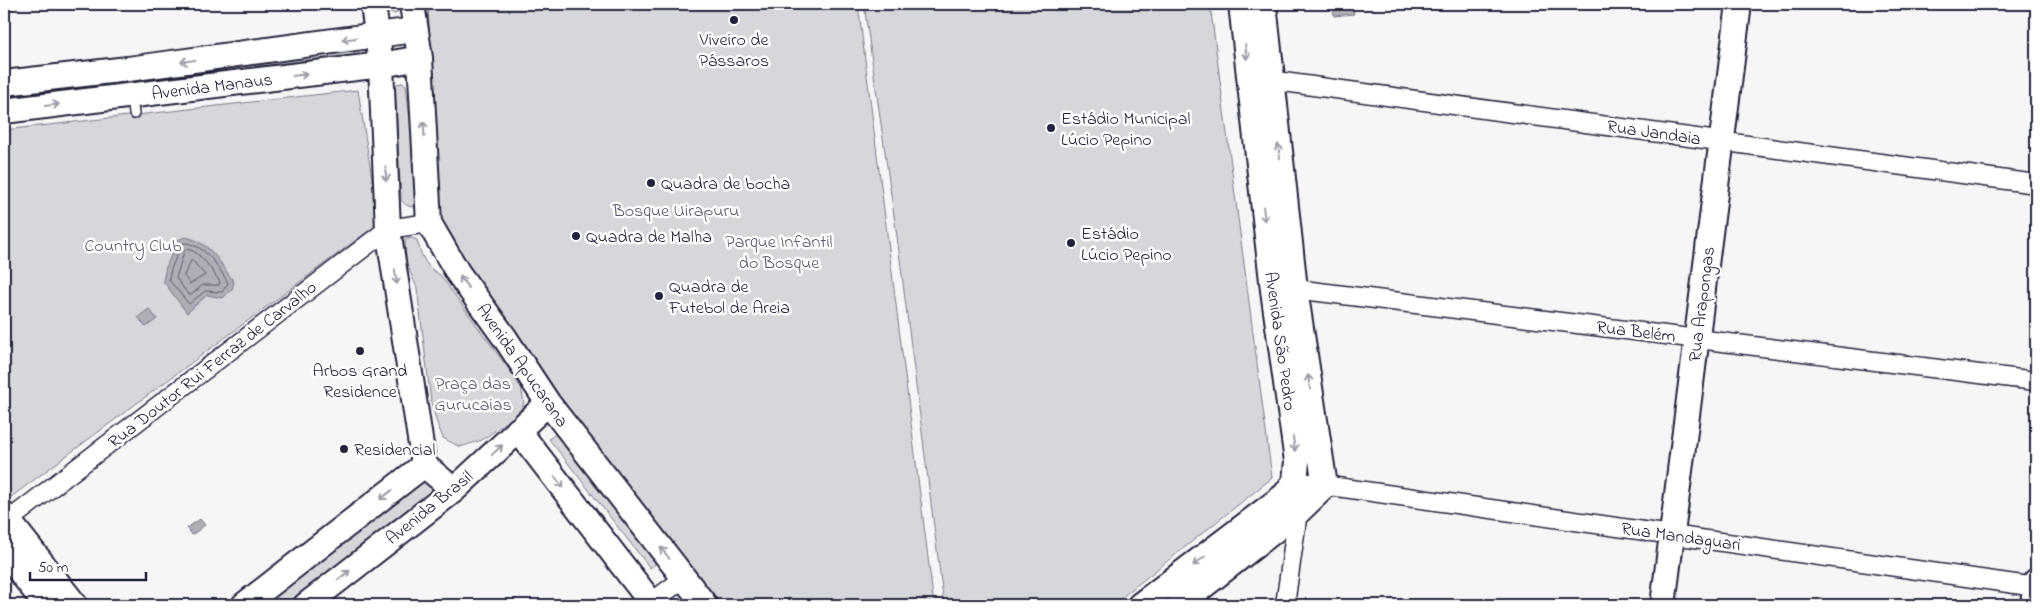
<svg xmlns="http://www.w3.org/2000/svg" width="2040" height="609" font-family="'Indie Flower',sans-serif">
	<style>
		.green { fill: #d7d7db; stroke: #7c7c8b }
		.water { fill: #aeaeb7; stroke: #767685 }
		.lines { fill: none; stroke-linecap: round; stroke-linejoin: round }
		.shore { stroke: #5a5a6d; stroke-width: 1 }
		.lane-casing { stroke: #22223b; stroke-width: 12 }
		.street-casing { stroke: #22223b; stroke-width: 21 }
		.secondary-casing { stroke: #22223b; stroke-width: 28 }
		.lane { stroke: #fff; stroke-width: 9 }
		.street { stroke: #fff; stroke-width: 18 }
		.secondary { stroke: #fff; stroke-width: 24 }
		.oneway { stroke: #9c9ca7 }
		.poi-dot { fill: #22223b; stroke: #fff; stroke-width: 2 }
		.labels { text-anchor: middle; stroke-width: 5; stroke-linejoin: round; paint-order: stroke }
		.poi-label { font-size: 18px; fill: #22223b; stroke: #fff; text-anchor: start }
		.street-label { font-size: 18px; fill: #22223b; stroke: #fff }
		.park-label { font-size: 18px; fill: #58586b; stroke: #fff }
	</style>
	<rect width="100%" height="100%" fill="#f6f6f7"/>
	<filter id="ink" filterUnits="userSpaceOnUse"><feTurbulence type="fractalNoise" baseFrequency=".02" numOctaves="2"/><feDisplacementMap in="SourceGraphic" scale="10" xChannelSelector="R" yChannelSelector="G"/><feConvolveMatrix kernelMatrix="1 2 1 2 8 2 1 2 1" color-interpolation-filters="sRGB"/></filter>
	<g filter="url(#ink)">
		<path class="green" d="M383,4H401V5L396,14L386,11Z
			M428,4H858L934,605H714L496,311L468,270L437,216Z
			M864,4H1210L1272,478L1112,605H944L898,244Z
			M354,48L355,59L149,84L147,75Z
			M119,79L120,88L4,102V92Z
			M402,83L406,85L419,200L417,206C410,208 406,206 401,200L395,88L397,84Z
			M358,90L379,223L11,497L4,487V130Z
			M412,238L417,240C422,257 424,265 440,275L521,386L524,403L519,413L482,440L460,447L443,438L437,423L431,402L417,288L406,262L405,240Z
			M558,432L660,560L650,568L549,439Z
			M428,477L437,489L284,605H259Z"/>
		<path class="water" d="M1352,4L1354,14L1334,16L1333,6Z
			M185,237C211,242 219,262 234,282L232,289L223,298L207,295L187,313L163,281L166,267L178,240Z
			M149,309L157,319L146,327L138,317Z
			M200,519L205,525L192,535L187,528Z"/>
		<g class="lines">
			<path class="shore" d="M186,243C206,246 219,267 228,283L222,292L205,291L189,304L169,280L171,269L182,244Z
				M187,249C202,252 211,270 220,282L219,285H203L191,295L188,294L176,278L184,252Z
				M192,260L205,275L190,284L184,276Z"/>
			<defs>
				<path id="lane" d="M132,97L134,114"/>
				<path id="street" d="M1261,79L2036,184
					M1285,289H1295L2036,381
					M1295,481L2036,587
					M4,524L388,229L429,223
					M648,605L684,578
					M1285,605L1298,512L1295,508"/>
				<path id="secondary" d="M373,4L381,65L388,229L424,465L454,490
					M412,4L420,58L429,223L458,273L505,338L548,403L705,605
					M4,83L128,69L414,30
					M4,111L381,65L420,58
					M518,430L653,605
					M4,515L75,605
					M4,551L46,605
					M244,605L424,465
					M306,605L454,490L548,403
					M1140,605L1285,495L1295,481L1297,461L1273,290L1241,4
					M1179,605L1298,512L1325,486L1295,289L1264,4
					M1663,605L1739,4
					M2033,605L2036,581"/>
			</defs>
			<use href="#lane" class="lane-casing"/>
			<use href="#street" class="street-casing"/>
			<use href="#secondary" class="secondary-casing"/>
			<use href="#lane" class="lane"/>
			<use href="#street" class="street"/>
			<use href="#secondary" class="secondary"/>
		</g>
		<defs><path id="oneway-shaft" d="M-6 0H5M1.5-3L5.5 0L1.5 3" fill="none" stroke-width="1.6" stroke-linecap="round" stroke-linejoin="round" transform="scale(1.25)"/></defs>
		<g class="oneway">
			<use href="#oneway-shaft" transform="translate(349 39) rotate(172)"/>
			<use href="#oneway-shaft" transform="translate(1246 52) rotate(84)"/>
			<use href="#oneway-shaft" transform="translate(188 61) rotate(172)"/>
			<use href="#oneway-shaft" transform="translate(300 75) rotate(-7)"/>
			<use href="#oneway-shaft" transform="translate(52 105) rotate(-7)"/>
			<use href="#oneway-shaft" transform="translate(424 129) rotate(-93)"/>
			<use href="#oneway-shaft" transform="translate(1279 151) rotate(-97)"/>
			<use href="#oneway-shaft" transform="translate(386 174) rotate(87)"/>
			<use href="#oneway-shaft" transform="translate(1264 214) rotate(83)"/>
			<use href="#oneway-shaft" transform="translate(396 277) rotate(81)"/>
			<use href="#oneway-shaft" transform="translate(464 282) rotate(-126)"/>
			<use href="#oneway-shaft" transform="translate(1309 382) rotate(-99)"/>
			<use href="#oneway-shaft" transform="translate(1294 444) rotate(82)"/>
			<use href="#oneway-shaft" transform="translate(497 450) rotate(-43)"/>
			<use href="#oneway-shaft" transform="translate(559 482) rotate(53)"/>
			<use href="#oneway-shaft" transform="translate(386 495) rotate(142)"/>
			<use href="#oneway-shaft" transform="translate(665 553) rotate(-128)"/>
			<use href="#oneway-shaft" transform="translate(1199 561) rotate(143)"/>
			<use href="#oneway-shaft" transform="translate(344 575) rotate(-38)"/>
		</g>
	</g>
	<g class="poi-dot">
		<circle cx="734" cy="20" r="5"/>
		<circle cx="1051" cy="128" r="5"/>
		<circle cx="651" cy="183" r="5"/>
		<circle cx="576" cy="236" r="5"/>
		<circle cx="1071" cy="243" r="5"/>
		<circle cx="659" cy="296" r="5"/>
		<circle cx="360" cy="351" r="5"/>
		<circle cx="344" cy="449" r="5"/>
	</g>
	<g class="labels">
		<g class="poi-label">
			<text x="734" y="45" text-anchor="middle">Viveiro de<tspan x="734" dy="21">Pássaros</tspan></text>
			<text x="1061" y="124">Estádio Municipal<tspan x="1061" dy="21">Lúcio Pepino</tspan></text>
			<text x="661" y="189">Quadra de bocha</text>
			<text x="1081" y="239">Estádio<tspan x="1081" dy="21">Lúcio Pepino</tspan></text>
			<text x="586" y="242">Quadra de Malha</text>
			<text x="669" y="292">Quadra de<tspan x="669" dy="21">Futebol de Areia</tspan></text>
			<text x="360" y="376" text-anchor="middle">Arbos Grand<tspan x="360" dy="21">Residence</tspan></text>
			<text x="354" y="455">Residencial</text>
		</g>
		<g class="street-label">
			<text transform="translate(212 86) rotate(-7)" y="6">Avenida Manaus</text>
			<text transform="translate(1654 132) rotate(8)" y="6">Rua Jandaia</text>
			<text transform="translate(1701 304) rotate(-83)" y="6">Rua Arapongas</text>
			<text transform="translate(1636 331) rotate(7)" y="6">Rua Belém</text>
			<text transform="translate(1281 341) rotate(82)" y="6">Avenida São Pedro</text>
			<text transform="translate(212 364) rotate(-38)" y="6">Rua Doutor Rui Ferraz de Carvalho</text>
			<text transform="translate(523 365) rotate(55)" y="6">Avenida Apucarana</text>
			<text transform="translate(429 507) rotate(-39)" y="6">Avenida Brasil</text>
			<text transform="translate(1681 536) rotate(8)" y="6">Rua Mandaguari</text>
		</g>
		<g class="park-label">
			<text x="676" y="216">Bosque Uirapuru</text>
			<text x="779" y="247">Parque Infantil<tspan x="779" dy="21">do Bosque</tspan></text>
			<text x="133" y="251">Country Club</text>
			<text x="473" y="389">Praça das<tspan x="473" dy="21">Gurucaias</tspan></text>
		</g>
	</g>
	<rect width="2040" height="609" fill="none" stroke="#fff" stroke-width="20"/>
	<rect x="10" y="10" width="2020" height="589" fill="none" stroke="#22223b" stroke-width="2" filter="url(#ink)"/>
	<path d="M30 572v8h116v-8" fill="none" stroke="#22223b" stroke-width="2.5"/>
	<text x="38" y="572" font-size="15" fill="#22223b" stroke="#ffffff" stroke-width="4" paint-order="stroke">50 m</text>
</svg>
